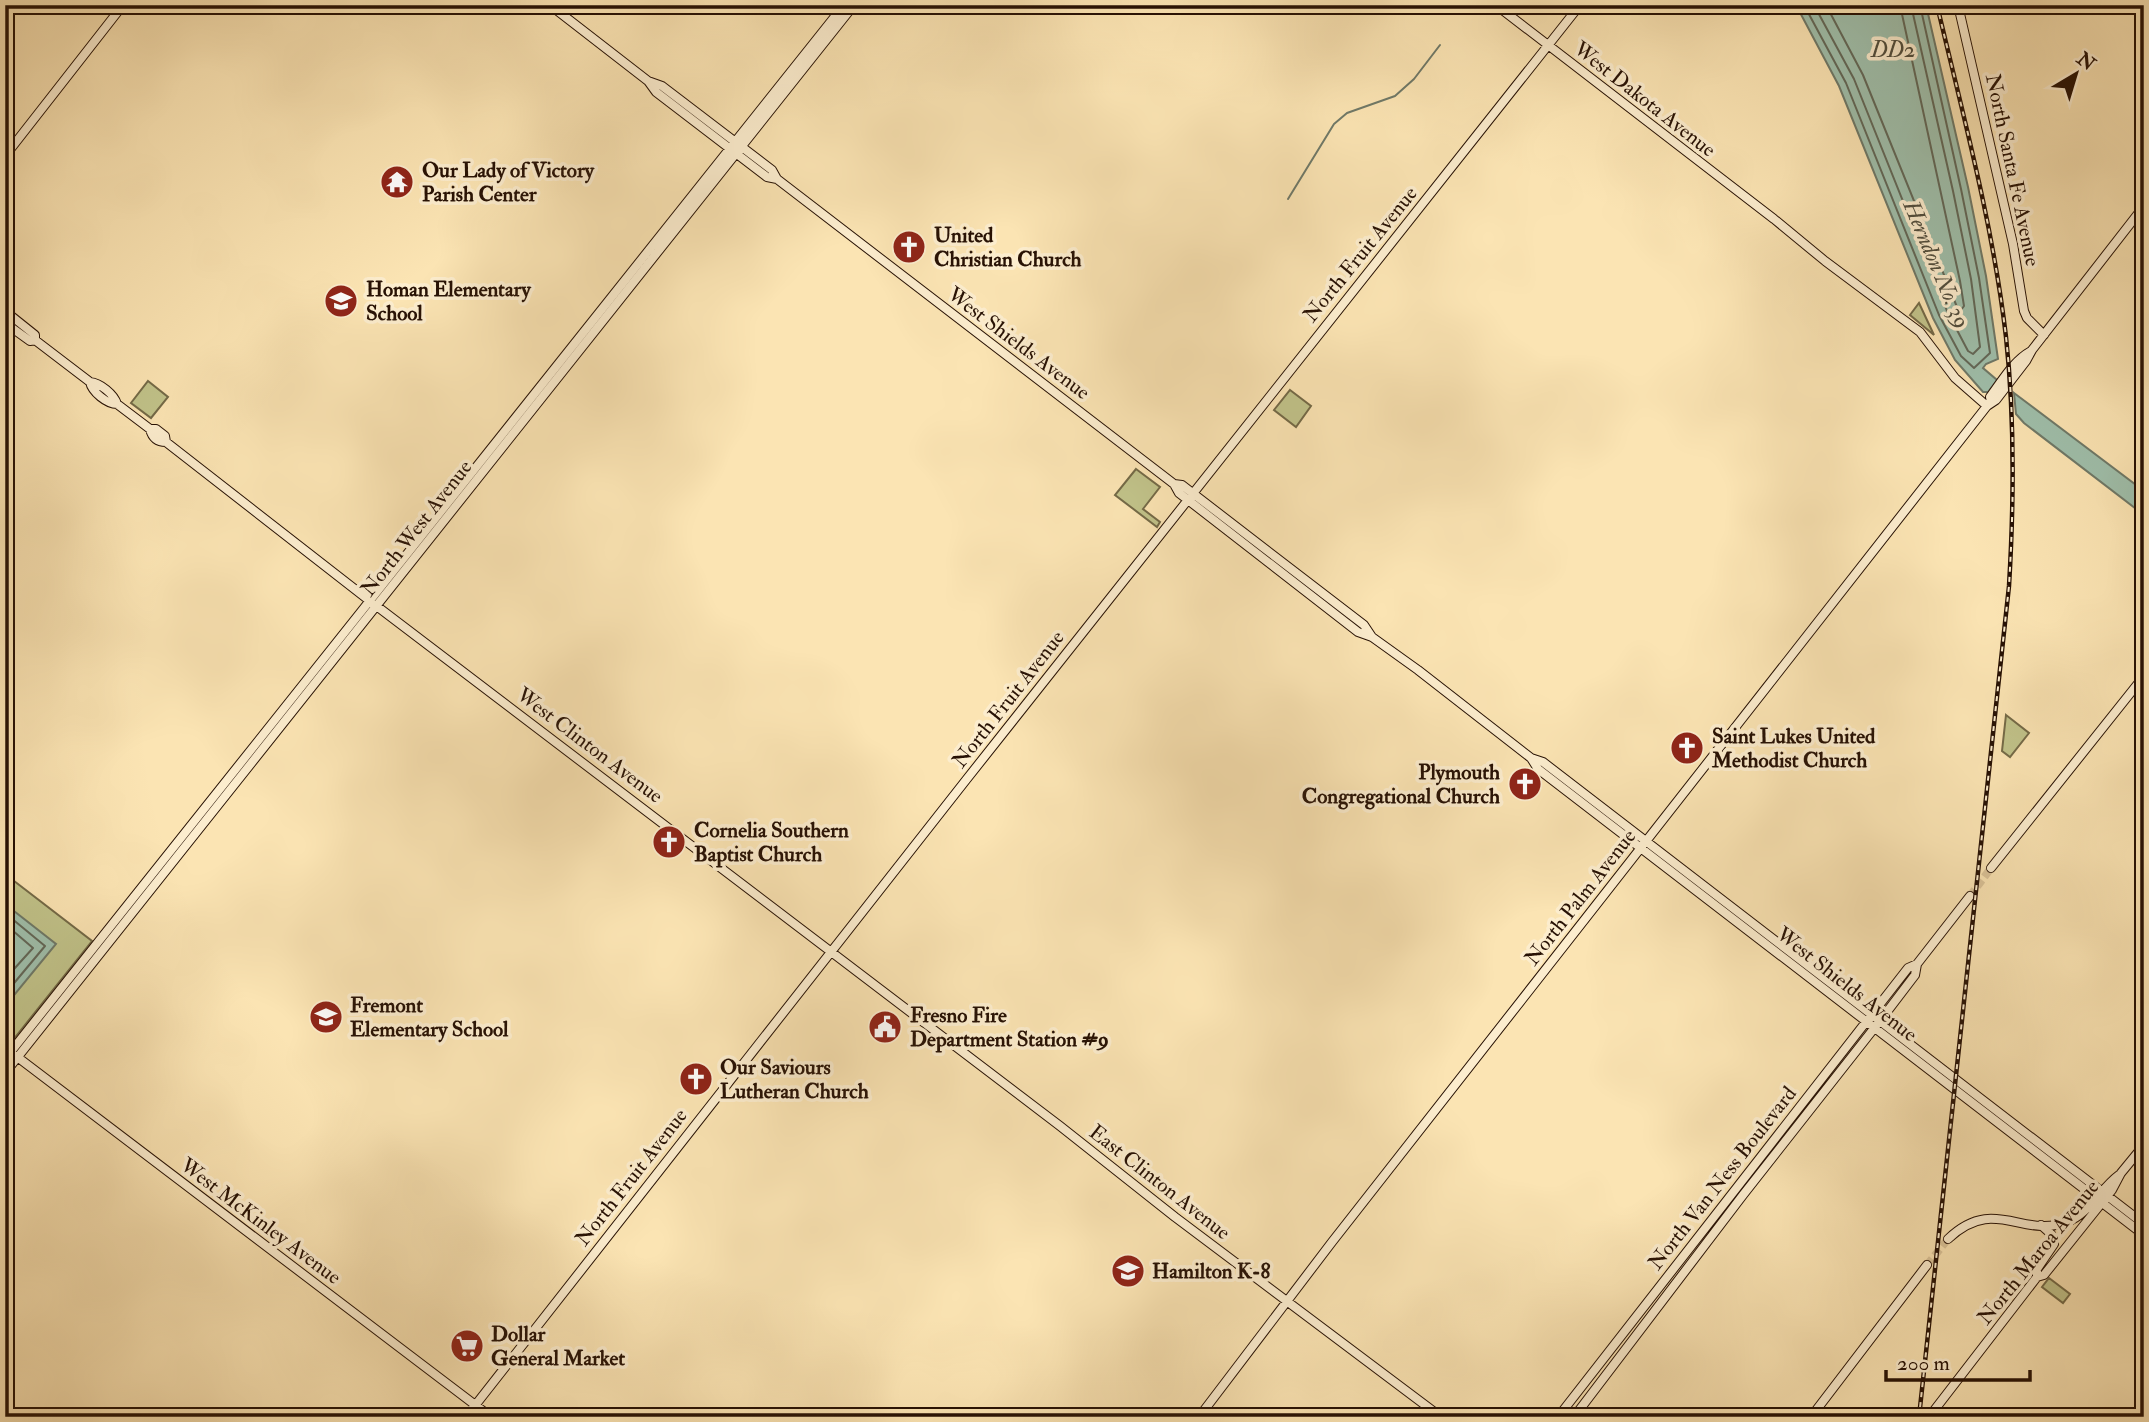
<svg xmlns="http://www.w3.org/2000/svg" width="2149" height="1422" font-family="'IM FELL Double Pica',serif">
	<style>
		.green { fill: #c1c38a; stroke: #746a47; stroke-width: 2 }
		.water { fill: #9fbfab; stroke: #6f7968; stroke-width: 2 }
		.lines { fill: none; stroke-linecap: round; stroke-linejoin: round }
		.shore { stroke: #636858; stroke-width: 2 }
		.stream { stroke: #6f7968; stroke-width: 2 }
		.secondary-tunnel { stroke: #dbc499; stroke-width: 8; stroke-dasharray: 8 4; stroke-linecap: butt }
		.secondary-casing { stroke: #271104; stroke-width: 10 }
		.secondary { stroke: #fcedce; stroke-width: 8 }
		.rail-casing { stroke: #271104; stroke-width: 4.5 }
		.rail { stroke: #fcedce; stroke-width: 2; stroke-dasharray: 5; stroke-linecap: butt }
		.labels { text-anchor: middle; stroke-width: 7; stroke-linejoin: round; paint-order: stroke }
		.street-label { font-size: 21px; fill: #271104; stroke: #fcedce }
		.poi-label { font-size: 21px; font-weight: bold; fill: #271104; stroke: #fcedce; text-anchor: start }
		.water-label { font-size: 23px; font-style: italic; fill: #514e3e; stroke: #fcedce }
	</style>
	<rect width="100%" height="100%" fill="#fbe4b3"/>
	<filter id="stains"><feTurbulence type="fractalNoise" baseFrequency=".00286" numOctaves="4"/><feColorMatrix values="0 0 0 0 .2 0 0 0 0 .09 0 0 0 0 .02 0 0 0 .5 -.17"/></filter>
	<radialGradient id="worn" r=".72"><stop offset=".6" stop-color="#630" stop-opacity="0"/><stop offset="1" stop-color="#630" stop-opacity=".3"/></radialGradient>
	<path class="green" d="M1919,303L1934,335L1910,315Z
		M148,381L168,397L151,418L131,403Z
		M1290,390L1311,406L1296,427L1274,410Z
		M1136,469L1160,487L1143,509L1160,522L1157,527L1115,495Z
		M2006,715L2029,733L2010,757L2002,751Z
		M5,874L92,941L13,1040L8,1041L5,1038Z
		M2049,1278L2070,1294L2063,1303L2042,1287Z"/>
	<path class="water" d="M1796,5H1926L1968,187L1986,276L1998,359L1986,364L1983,368L1997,380L1988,392H1983L1955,360L1933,318L1839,86Z
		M2014,393L2144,491V515L2024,423L2016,414Z
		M5,904L56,944L6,1005L5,1004Z"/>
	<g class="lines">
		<path class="shore" d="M1804,5L1846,83L1939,315L1961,356L1974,368L1990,353L1979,278L1961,189L1920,5
			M1814,5L1854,79L1947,311L1968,351L1973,354L1980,347L1971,279L1953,191L1911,5
			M1826,5L1863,75L1957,307L1961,310L1964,306L1960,281L1900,5
			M5,913L45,946L5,994
			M5,924L33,948L5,979"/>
		<path class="stream" d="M1288,199L1334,124L1347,113L1395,96L1414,79L1440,45"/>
		<path class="secondary-tunnel" d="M1970,896L1991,868
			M1927,1265L1948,1239"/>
		<defs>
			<path id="secondary" d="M550,5L648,81L656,92L767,177L777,179
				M1496,5L1774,219L1825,261L1920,332L1955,378L1987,406
				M1958,5L2013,244L2024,311L2027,318L2044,335
				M648,81L662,86L772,170L777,179L1174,484L1182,485L1364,625L1372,637
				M5,156L123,5
				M5,311L35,335V340L90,382C100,383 114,394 117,404
				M5,323L30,341L35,340
				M90,382C92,392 107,404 117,404L150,429H156L165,436L166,442
				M1991,402L1990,397C2002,381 2013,361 2031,351
				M150,429C152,437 157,442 166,442L370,601L1060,1126L1175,1217L1441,1417
				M1174,484L1179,493L1358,632L1372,637L1418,670L1531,758L1543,762L2144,1224
				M1531,758L1538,769L2144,1235
				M1991,868L2144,676
				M16,1056L491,1417
				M5,1059L844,5
				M5,1073L854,5
				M1948,1239C1994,1195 2022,1239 2067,1222C2089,1214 2100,1189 2119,1175
				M2037,1277V1269L2054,1244L2051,1234L2041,1225
				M466,1417L966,780L1580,5
				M1199,1417L1332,1242L1987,406L1996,400L2026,361L2032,350L2144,206
				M1558,1417L1908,968L1917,964L1970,896
				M1574,1417L1743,1195L1883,1017L1915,975L1917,964
				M1811,1417L1927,1265
				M1929,1417L2037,1277L2044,1275L2112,1190L2121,1173L2144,1145"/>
		</defs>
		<use href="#secondary" class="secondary-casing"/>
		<use href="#secondary" class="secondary"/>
		<defs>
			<path id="rail" d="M1919,1417L2009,586C2014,502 2015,420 2006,337C1993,225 1963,115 1937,5"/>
		</defs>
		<use href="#rail" class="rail-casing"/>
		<use href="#rail" class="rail"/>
	</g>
	<defs>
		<symbol id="temple-disc" viewBox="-11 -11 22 22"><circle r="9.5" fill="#8f2418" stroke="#fcedce"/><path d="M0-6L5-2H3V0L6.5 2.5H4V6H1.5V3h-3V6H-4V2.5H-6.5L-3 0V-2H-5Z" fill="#fff"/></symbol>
		<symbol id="church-disc" viewBox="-11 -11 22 22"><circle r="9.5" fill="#8f2418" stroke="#fcedce"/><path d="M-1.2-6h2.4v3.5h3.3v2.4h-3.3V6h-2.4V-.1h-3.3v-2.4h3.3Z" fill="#fff"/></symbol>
		<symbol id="school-disc" viewBox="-11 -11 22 22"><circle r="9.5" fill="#8f2418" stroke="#fcedce"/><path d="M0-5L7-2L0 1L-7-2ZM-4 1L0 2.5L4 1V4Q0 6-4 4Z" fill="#fff"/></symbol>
		<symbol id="civic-disc" viewBox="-11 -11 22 22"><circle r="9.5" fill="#8f2418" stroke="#fcedce"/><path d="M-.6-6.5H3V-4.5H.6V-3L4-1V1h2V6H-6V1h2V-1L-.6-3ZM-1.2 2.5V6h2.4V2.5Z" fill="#fff"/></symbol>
		<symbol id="supermarket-disc" viewBox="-11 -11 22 22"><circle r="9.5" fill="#8f2418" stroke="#fcedce"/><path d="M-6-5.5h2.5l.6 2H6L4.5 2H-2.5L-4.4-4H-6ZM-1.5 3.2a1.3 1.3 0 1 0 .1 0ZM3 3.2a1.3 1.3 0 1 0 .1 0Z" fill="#fff"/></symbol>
	</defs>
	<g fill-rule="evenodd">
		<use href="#temple-disc" x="378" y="163" width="38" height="38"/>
		<use href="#church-disc" x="890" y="228" width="38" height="38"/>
		<use href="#school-disc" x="322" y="282" width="38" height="38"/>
		<use href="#church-disc" x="1668" y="729" width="38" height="38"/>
		<use href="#church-disc" x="1506" y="765" width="38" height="38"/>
		<use href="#church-disc" x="650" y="823" width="38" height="38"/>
		<use href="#school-disc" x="307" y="998" width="38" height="38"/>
		<use href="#civic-disc" x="866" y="1008" width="38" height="38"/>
		<use href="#church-disc" x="677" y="1060" width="38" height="38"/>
		<use href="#school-disc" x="1109" y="1252" width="38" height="38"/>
		<use href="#supermarket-disc" x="448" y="1327" width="38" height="38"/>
	</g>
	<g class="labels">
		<g class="street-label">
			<text transform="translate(1645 99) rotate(38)" y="7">West Dakota Avenue</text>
			<text transform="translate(2013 170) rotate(78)" y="7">North Santa Fe Avenue</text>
			<text transform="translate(1360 254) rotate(-51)" y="7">North Fruit Avenue</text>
			<text transform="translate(1019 343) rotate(37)" y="7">West Shields Avenue</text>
			<text transform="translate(416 528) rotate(-52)" y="7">North West Avenue</text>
			<text transform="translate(1008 699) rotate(-52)" y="7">North Fruit Avenue</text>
			<text transform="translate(590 745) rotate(37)" y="7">West Clinton Avenue</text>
			<text transform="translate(1580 897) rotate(-52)" y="7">North Palm Avenue</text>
			<text transform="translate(1847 984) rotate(38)" y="7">West Shields Avenue</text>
			<text transform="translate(631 1177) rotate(-52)" y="7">North Fruit Avenue</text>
			<text transform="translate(1722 1178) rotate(-52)" y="7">North Van Ness Boulevard</text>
			<text transform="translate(1160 1182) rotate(38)" y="7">East Clinton Avenue</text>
			<text transform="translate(261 1221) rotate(37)" y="7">West McKinley Avenue</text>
			<text transform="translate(2038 1252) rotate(-51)" y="7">North Maroa Avenue</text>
		</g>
		<g class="poi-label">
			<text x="422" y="177">Our Lady of Victory<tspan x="422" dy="24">Parish Center</tspan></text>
			<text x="934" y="242">United<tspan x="934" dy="24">Christian Church</tspan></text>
			<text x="366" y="296">Homan Elementary<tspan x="366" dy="24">School</tspan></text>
			<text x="1712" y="743">Saint Lukes United<tspan x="1712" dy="24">Methodist Church</tspan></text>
			<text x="1500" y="779" text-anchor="end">Plymouth<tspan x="1500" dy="24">Congregational Church</tspan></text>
			<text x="694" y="837">Cornelia Southern<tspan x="694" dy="24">Baptist Church</tspan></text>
			<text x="350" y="1012">Fremont<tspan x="350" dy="24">Elementary School</tspan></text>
			<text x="910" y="1022">Fresno Fire<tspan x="910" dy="24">Department Station #9</tspan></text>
			<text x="720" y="1074">Our Saviours<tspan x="720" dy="24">Lutheran Church</tspan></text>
			<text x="1152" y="1278">Hamilton K-8</text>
			<text x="491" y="1341">Dollar<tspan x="491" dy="24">General Market</tspan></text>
		</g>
		<g class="water-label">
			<text x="1893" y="57">DD2</text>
			<text transform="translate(1937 264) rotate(67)" y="8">Herndon No. 39</text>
		</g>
	</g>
	<rect width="2149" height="1422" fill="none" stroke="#fbe4b3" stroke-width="28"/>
	<rect x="7" y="7" width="2135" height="1408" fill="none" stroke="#271104" stroke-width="3.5"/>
	<rect x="14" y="14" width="2121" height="1394" fill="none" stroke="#271104" stroke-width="2"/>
	<g transform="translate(2076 74) rotate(38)" stroke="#fcedce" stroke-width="5" paint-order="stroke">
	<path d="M0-5L12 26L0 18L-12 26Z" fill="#271104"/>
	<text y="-10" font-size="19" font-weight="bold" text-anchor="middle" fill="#271104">N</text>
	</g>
	<path d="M1886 1370v10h144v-10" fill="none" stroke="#271104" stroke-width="3.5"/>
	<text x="1897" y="1370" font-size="21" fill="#271104" stroke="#fcedce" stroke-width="5" paint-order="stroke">200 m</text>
	<rect width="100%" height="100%" filter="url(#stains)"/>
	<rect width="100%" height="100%" fill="url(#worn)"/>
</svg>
